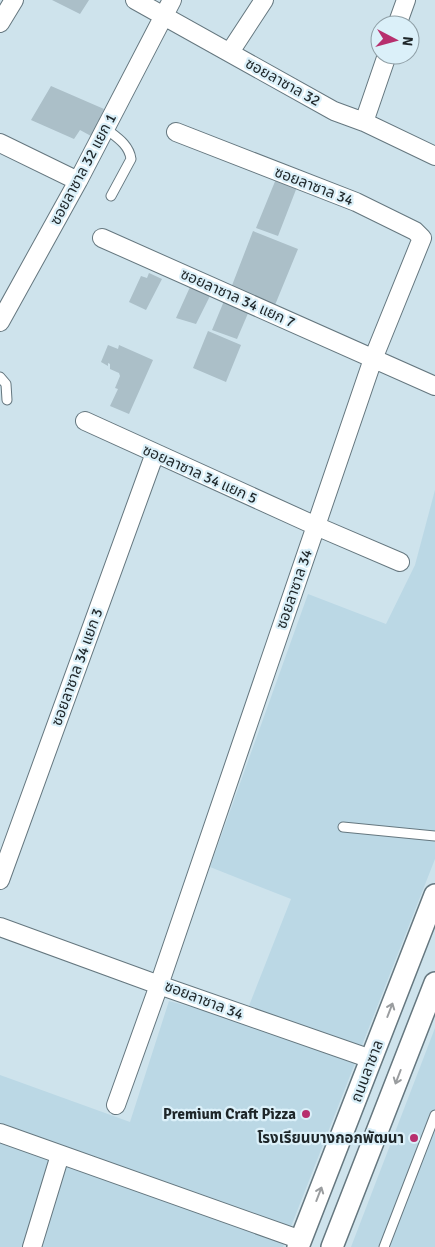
<svg xmlns="http://www.w3.org/2000/svg" width="435" height="1247" font-family="Signika,'Noto Sans Thai',sans-serif">
	<style>
		.built { fill: #bbd8e5 }
		.building { fill: #abbfc8 }
		.lines { fill: none; stroke-linecap: round; stroke-linejoin: round }
		.service-casing { stroke: #65777f; stroke-width: 11 }
		.minor-casing { stroke: #65777f; stroke-width: 20 }
		.tertiary-casing { stroke: #65777f; stroke-width: 24 }
		.service { stroke: #fff; stroke-width: 9 }
		.minor { stroke: #fff; stroke-width: 18 }
		.tertiary { stroke: #fff; stroke-width: 21 }
		.oneway { stroke: #9a9d9f }
		.poi-dot { fill: #b72f6e; stroke: #dbf0f9; stroke-width: 2 }
		.labels { text-anchor: middle; stroke-width: 4.5; stroke-linejoin: round; paint-order: stroke }
		.street-label { font-size: 15px; fill: #1e2629; stroke: #dbf0f9 }
		.poi-label { font-size: 15px; font-weight: bold; fill: #1e2629; stroke: #dbf0f9; text-anchor: end }
	</style>
	<rect width="100%" height="100%" fill="#cee3ec"/>
	<path class="built" d="M435,490V859L283,1247H0V1075L130,1122L169,1001L243,1021L291,899L210,867L308,594L386,624L415,565Z
		M435,1028V1247H351Z"/>
	<path class="building" d="M52,0H89L80,14Z
		M51,86L104,109L91,136L80,130L74,139L31,120Z
		M276,179L297,187L278,236L256,228Z
		M253,231L298,249L275,305L231,288Z
		M149,273L162,279L146,310L129,302L141,276L147,278Z
		M190,287L210,296L196,324L176,318Z
		M224,301L249,311L237,339L212,330Z
		M208,331L241,345L226,382L193,368Z
		M108,345L118,349L119,345L153,360L129,414L110,406L118,389L115,388L120,376L119,373L110,369V364L108,363V366L101,362Z"/>
	<g class="lines">
		<defs>
			<path id="service" d="M105,128C116,137 129,144 131,159L111,196
				M0,377L6,384L7,400
				M343,827L435,836
				M384,1247L435,1115"/>
			<path id="minor" d="M135,0L334,111L364,122L435,156
				M0,23L14,0
				M397,25L406,0
				M230,52L264,0
				M364,122L387,55
				M176,132L356,202L415,231L422,238L373,359L159,985L371,1059
				M0,143L78,181
				M102,238L435,386
				M0,322L78,181L172,0
				M85,421L316,526L400,562
				M0,880L155,453
				M0,927L159,985L116,1105
				M0,1133L301,1240
				M32,1247L60,1155"/>
			<path id="tertiary" d="M298,1247L435,895
				M332,1247L435,983"/>
		</defs>
		<use href="#service" class="service-casing"/>
		<use href="#minor" class="minor-casing"/>
		<use href="#tertiary" class="tertiary-casing"/>
		<use href="#service" class="service"/>
		<use href="#minor" class="minor"/>
		<use href="#tertiary" class="tertiary"/>
	</g>
	<defs><path id="oneway-shaft" d="M-6 0H5M1.5-3L5.5 0L1.5 3" fill="none" stroke-width="1.6" stroke-linecap="round" stroke-linejoin="round" transform="scale(1.25)"/></defs>
	<g class="oneway">
		<use href="#oneway-shaft" transform="translate(390 1010) rotate(-69)"/>
		<use href="#oneway-shaft" transform="translate(398 1077) rotate(111)"/>
		<use href="#oneway-shaft" transform="translate(319 1194) rotate(-69)"/>
	</g>
	<g class="poi-dot">
		<circle cx="306" cy="1114" r="5"/>
		<circle cx="414" cy="1138" r="5"/>
	</g>
	<g class="labels">
		<g class="street-label">
			<text transform="translate(283 82) rotate(29)" y="5">ซอยลาซาล 32</text>
			<text transform="translate(83 169) rotate(-62)" y="5">ซอยลาซาล 32 แยก 1</text>
			<text transform="translate(314 186) rotate(21)" y="5">ซอยลาซาล 34</text>
			<text transform="translate(238 298) rotate(24)" y="5">ซอยลาซาล 34 แยก 7</text>
			<text transform="translate(200 474) rotate(24)" y="5">ซอยลาซาล 34 แยก 5</text>
			<text transform="translate(294 589) rotate(-71)" y="5">ซอยลาซาล 34</text>
			<text transform="translate(77 667) rotate(-70)" y="5">ซอยลาซาล 34 แยก 3</text>
			<text transform="translate(204 1000) rotate(21)" y="5">ซอยลาซาล 34</text>
			<text transform="translate(367 1071) rotate(-69)" y="5">ถนนลาซาล</text>
		</g>
		<g class="poi-label">
			<text x="296" y="1119">Premium Craft Pizza</text>
			<text x="404" y="1143">โรงเรียนบางกอกพัฒนา</text>
		</g>
	</g>
	<g transform="translate(395 40) rotate(96)"><circle r="24" fill="#dbf0f9" stroke="#8f9fa6"/>
	<path d="M0-4L9 19L0 12L-9 19Z" fill="#b72f6e"/>
	<text y="-8" font-size="14" font-weight="bold" text-anchor="middle" fill="#1e2629">N</text>
	</g>
</svg>
